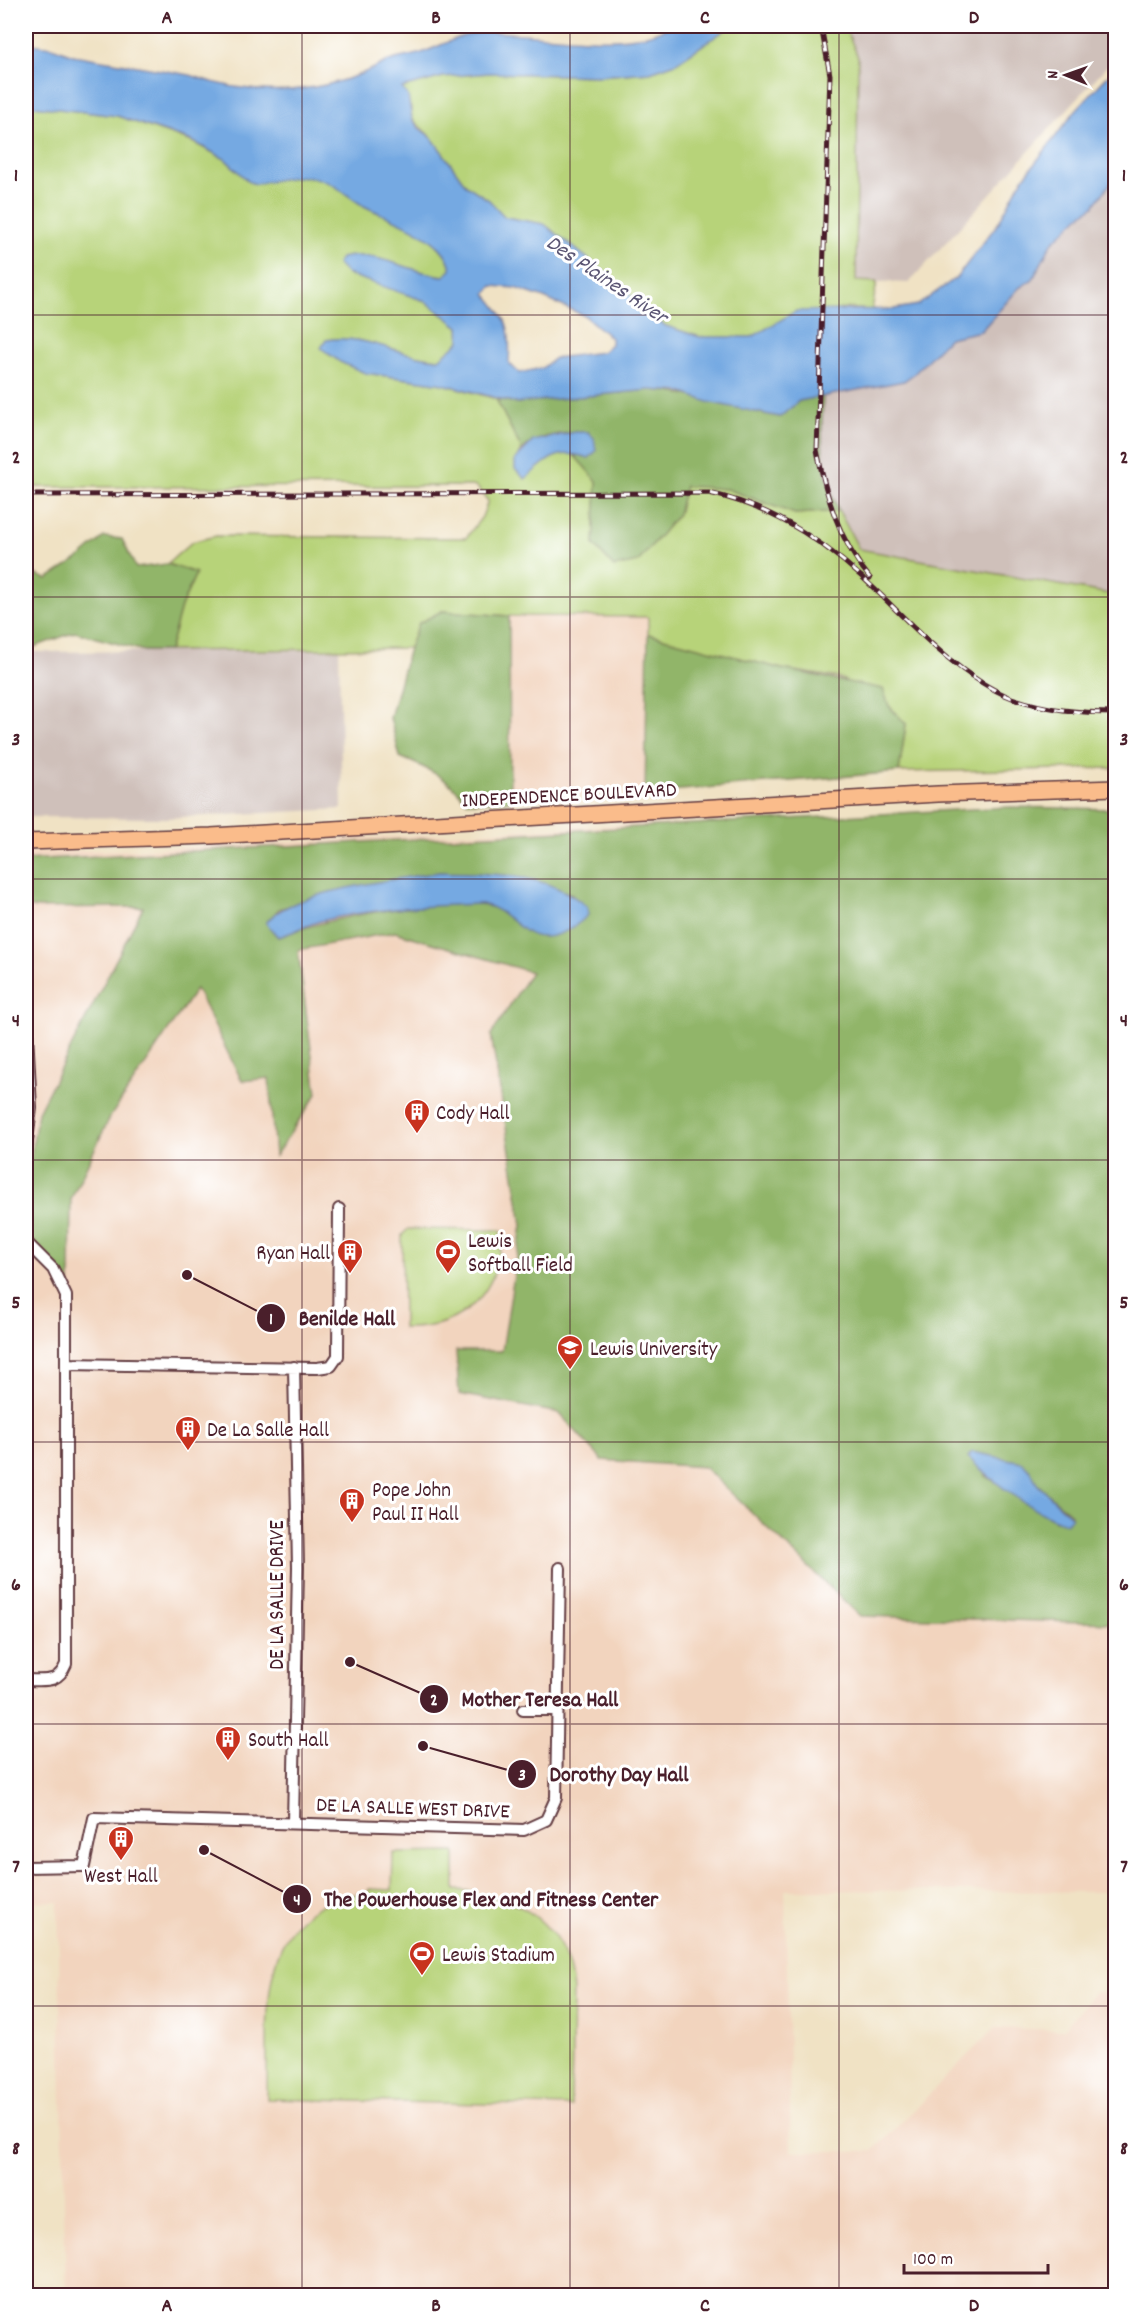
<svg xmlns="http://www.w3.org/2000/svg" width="1141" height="2321" font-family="Dekko,sans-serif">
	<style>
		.built { fill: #f2d4be }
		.industrial { fill: #cfc0ba }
		.green { fill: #b7d379; stroke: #807952; stroke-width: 1.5 }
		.forest { fill: #91b569; stroke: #6e6a4a; stroke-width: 1.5; fill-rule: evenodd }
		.water { fill: #75a9e2; stroke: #606486; stroke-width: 1.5; fill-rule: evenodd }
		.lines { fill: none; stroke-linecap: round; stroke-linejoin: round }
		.street-casing { stroke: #633c42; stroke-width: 14 }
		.primary-casing { stroke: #633c42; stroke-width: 18 }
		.street { stroke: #fff; stroke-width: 10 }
		.primary { stroke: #fabc8b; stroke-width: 15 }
		.rail-casing { stroke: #4a1f2b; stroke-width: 5 }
		.rail { stroke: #fff; stroke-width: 3; stroke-dasharray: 9; stroke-linecap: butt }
		.grid { fill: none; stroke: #4a1f2b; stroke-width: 1.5; stroke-opacity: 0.55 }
		.labels { text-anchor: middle; stroke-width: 6; stroke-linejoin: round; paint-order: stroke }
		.street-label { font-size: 21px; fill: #4a1f2b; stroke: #fff }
		.poi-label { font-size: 21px; fill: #4a1f2b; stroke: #fff; text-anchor: start }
		.water-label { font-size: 22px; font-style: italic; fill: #5b5674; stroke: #fff }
		.leader { fill: none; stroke: #4a1f2b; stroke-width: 2 }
		.callout-dot { fill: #4a1f2b; stroke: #fff; stroke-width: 2 }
		.mark-label { font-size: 18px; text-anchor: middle; font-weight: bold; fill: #fff }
		.callout-label { font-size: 22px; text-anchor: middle; font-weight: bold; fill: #4a1f2b; stroke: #fff; stroke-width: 6; stroke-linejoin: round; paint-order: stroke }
		.neatline { fill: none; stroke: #4a1f2b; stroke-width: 2 }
		.grid-label { font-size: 20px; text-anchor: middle; font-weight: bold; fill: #4a1f2b }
	</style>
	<rect width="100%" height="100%" fill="#fff"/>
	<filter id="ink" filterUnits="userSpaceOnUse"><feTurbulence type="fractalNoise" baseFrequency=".0167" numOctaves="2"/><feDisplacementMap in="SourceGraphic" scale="12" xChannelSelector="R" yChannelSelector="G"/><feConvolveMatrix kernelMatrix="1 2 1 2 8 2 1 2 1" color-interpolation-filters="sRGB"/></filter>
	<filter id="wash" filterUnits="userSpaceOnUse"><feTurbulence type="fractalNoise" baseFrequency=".008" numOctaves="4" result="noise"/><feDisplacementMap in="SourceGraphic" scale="24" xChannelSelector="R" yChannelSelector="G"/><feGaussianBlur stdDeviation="1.35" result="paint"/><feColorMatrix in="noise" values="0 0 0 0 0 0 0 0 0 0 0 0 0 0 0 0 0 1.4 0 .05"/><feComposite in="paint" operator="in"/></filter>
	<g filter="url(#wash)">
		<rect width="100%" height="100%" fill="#f0e2c4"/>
		<path class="built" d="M509,616L649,617L645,793L510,801Z
			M1115,817V1892L785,1890L791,2151H873L995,2028L1063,2030L1095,1992L1115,1993V2295H66L58,1902L26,1901V852L135,850L646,824Z"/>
		<path class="industrial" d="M845,26H1115V57L909,283L856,281L858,57Z
			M1115,177V595L859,549L829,493L821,450L823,396L904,381L915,373L949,338L981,331L1019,288L1033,279L1052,243L1081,215L1094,206Z
			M339,650L342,809L166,818L26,817V652Z"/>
		<path class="green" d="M731,26H845L858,57L856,281L877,282L872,310L846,308L770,328L752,337H700L666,326L654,318L616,281L544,224L505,217L489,200L466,185L432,138L412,119L411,108L401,88L443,77L489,73L598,76L650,72L676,63Z
			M26,105L117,116L192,142L225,159L249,182C269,180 294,175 314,177C334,180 345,195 361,204C387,219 447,235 451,270L444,276C410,273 376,249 341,258L362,278L425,301L459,327L460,341L439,359C400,357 365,333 326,340L328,354L365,373L443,384L496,399L522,450L515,460L572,453L598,481L594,545L613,566L638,561L678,514L685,486L727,489L795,514L839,511L859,549L1115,595V768L899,772L906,724L889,706L840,678L782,669L648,634V617L509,616L442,611L419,623L409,648L169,651L181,607L196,573L167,564L192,542L216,536L466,538L482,517L488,501L476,486L26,487Z
			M408,1229L501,1230C502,1291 464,1330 403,1328L402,1235Z
			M455,1852V1890L472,1891V1896C529,1896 569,1935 573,1991L571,2106L267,2099C269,2012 251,1903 368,1893L369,1889L392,1890L393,1853Z"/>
		<path class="forest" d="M650,390C695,393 736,409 780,417L799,401L823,396C821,437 820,474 839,511L795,514L727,489L685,486L678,514L638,562L614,567L594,545L597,481L572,453L588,432C567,432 537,435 522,450L496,399L516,403Z
			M104,537L122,539L136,568L167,564L196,573L181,607L169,651H144L75,632L26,650V571L47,579L78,559Z
			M442,611L509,616L510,801L467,802C449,778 427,768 400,757L390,718L409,648L419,623Z
			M648,634L782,669L883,689L889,706L906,724L899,772L645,793Z
			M1010,807L1115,809V1623L860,1616L704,1467L602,1460L559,1413L459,1394L456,1351H502L522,1225L491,1035L531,972L395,932L298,950L317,1094L275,1156L269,1078L242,1081L196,989L110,1117L71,1199L70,1283L26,1236V1184L38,1112L143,907L26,908V860ZM368,884L563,891L572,894C552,899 524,911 505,911C498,912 488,904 479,904C416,903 336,915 278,937L266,923L279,909ZM1030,1471L1037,1484L1071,1514L1055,1520L986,1476Z"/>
		<path class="water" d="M669,26H731L676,63L650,72L598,76L489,73L443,77L402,88L408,96L412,119L419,128L432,138L466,185L489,200L505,217L544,224L616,281L654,318L666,326L700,337H752L796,311L894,309L918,305L957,277L999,222L1019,184L1076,110L1115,68V177L1094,206L1081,215L1052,243L1033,279L1019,288L981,331L949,338L915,373L904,381L799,401L780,417L708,402L681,392L650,390L516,403L443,384L365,373L340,362L321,348L326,340C365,333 400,357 439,359L460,341L459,327L425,301L347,274L337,264L341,258C376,249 410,273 444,276L451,270C448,236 388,219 362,205C345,195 335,182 315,178C297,174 274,181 256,184L249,182L225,159L192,141L117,116L26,105V43L52,47L73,55L190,75C255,99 325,95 384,63C396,57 411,57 424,52C445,44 465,32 488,32C536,32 628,52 669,26ZM492,286L515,288L544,298L585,316L611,338V344L602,352L555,358L542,368L519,373L509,363C511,327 509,321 486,294Z
			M575,432H588L594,438L596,451L589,458C556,448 549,459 525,479L515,469V460L533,441Z
			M439,872C491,874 546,871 587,907L588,915C573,930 546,946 525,931C509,920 502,909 482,904C430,906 372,908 321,921C306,925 293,933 278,937L266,923C288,891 400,879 439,872Z
			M972,1452L1022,1462L1031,1471L1037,1484L1072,1517L1066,1523C1035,1514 991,1481 968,1457Z"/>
	</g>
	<g filter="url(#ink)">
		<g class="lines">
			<defs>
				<path id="street" d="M26,1013L31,1108L26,1150
					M26,1242L53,1269L66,1296V1664C58,1684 45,1680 26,1680
					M66,1364L317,1368L331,1366L338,1356L339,1209
					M523,1710H557
					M293,1823L298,1567L294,1367
					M26,1867L84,1866L94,1818L524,1830L546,1820L556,1798L560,1568"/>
				<path id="primary" d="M26,842L211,836L938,794L1116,788"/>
			</defs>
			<use href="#street" class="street-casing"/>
			<use href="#primary" class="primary-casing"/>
			<use href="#street" class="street"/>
			<use href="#primary" class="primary"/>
			<defs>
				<path id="rail" d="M821,26L830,75L817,450C826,496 839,541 870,578
					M26,495L709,493C778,508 834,548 883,597C918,632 965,680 1012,698C1047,710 1079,713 1116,713"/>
			</defs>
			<use href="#rail" class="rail-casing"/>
			<use href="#rail" class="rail"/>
		</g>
	</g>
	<path class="grid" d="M302,26V2296M570,26V2296M839,26V2296M26,315H1116M26,597H1116M26,879H1116M26,1160H1116M26,1442H1116M26,1724H1116M26,2006H1116"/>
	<defs>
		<symbol id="building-pin" viewBox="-11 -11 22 30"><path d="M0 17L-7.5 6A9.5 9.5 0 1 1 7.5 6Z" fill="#c8321e" stroke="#fff"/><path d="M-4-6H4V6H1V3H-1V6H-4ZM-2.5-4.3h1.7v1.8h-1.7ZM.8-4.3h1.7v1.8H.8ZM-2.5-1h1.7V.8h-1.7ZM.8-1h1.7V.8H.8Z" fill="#fff"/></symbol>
		<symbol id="stadium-pin" viewBox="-11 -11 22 30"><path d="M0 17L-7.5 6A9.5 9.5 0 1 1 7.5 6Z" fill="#c8321e" stroke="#fff"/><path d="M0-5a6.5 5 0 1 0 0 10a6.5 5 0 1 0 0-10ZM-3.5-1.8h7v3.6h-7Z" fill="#fff"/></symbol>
		<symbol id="university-pin" viewBox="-11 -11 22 30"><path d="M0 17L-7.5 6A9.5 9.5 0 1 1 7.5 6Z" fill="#c8321e" stroke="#fff"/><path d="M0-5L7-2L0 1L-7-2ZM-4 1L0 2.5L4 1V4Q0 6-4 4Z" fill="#fff"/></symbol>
	</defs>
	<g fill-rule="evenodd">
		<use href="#building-pin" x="402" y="1097" width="30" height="40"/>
		<use href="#building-pin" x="335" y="1237" width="30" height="40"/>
		<use href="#stadium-pin" x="433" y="1237" width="30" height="40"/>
		<use href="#university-pin" x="555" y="1333" width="30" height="40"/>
		<use href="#building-pin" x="173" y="1414" width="30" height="40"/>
		<use href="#building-pin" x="337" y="1486" width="30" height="40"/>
		<use href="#building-pin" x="213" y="1724" width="30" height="40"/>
		<use href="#building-pin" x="106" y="1824" width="30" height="40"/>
		<use href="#stadium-pin" x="407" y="1939" width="30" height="40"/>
	</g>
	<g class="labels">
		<g class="street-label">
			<text transform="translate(569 794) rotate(-3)" y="7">INDEPENDENCE BOULEVARD</text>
			<text transform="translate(276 1595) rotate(-90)" y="7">DE LA SALLE DRIVE</text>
			<text transform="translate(413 1807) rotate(2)" y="7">DE LA SALLE WEST DRIVE</text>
		</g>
		<g class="poi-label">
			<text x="436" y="1119">Cody Hall</text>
			<text x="468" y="1247">Lewis<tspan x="468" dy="24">Softball Field</tspan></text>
			<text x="330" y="1259" text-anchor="end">Ryan Hall</text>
			<text x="590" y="1355">Lewis University</text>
			<text x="207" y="1436">De La Salle Hall</text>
			<text x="372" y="1496">Pope John<tspan x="372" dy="24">Paul II Hall</tspan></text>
			<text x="248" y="1746">South Hall</text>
			<text x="121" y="1882" text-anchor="middle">West Hall</text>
			<text x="442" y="1961">Lewis Stadium</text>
		</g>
		<g class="water-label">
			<text transform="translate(608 278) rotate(34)" y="8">Des Plaines River</text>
		</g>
	</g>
	<path class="leader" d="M187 1275L271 1318M350 1662L434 1699M423 1746L522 1774M204 1850L297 1899"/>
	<g class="callout-dot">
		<circle cx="187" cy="1275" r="6"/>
		<circle cx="350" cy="1662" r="6"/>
		<circle cx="423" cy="1746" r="6"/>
		<circle cx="204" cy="1850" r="6"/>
		<circle cx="271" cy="1318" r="15"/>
		<circle cx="434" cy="1699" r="15"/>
		<circle cx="522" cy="1774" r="15"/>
		<circle cx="297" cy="1899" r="15"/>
	</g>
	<g class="mark-label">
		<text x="271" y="1324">1</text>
		<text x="434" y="1705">2</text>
		<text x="522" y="1780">3</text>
		<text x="297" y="1905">4</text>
	</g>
	<g class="callout-label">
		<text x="347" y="1325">Benilde Hall</text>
		<text x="540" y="1706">Mother Teresa Hall</text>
		<text x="619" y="1781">Dorothy Day Hall</text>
		<text x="491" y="1906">The Powerhouse Flex and Fitness Center</text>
	</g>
	<rect width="1141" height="2321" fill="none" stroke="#fff" stroke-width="66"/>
	<g transform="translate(1066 75) rotate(271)" stroke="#ffffff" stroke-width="4.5" paint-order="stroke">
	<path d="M0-4.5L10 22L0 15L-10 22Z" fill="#4a1f2b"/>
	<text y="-9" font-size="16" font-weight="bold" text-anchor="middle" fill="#4a1f2b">N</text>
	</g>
	<path d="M904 2264v9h144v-9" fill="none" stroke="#4a1f2b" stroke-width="3"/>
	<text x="913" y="2264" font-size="18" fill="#4a1f2b" stroke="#ffffff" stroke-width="4.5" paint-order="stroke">100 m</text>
	<rect x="33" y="33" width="1075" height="2255" class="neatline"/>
	<g class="grid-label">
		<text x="167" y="23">A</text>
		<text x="436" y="23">B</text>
		<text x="705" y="23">C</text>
		<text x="974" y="23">D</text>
		<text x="16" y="181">1</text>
		<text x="1124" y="181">1</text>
		<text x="16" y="463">2</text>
		<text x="1124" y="463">2</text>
		<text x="16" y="745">3</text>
		<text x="1124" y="745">3</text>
		<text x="16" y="1026">4</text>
		<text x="1124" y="1026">4</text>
		<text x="16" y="1308">5</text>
		<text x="1124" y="1308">5</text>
		<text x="16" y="1590">6</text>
		<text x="1124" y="1590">6</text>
		<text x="16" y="1872">7</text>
		<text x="1124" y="1872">7</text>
		<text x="16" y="2154">8</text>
		<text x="1124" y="2154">8</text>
		<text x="167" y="2311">A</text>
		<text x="436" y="2311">B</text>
		<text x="705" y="2311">C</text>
		<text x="974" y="2311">D</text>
	</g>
</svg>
